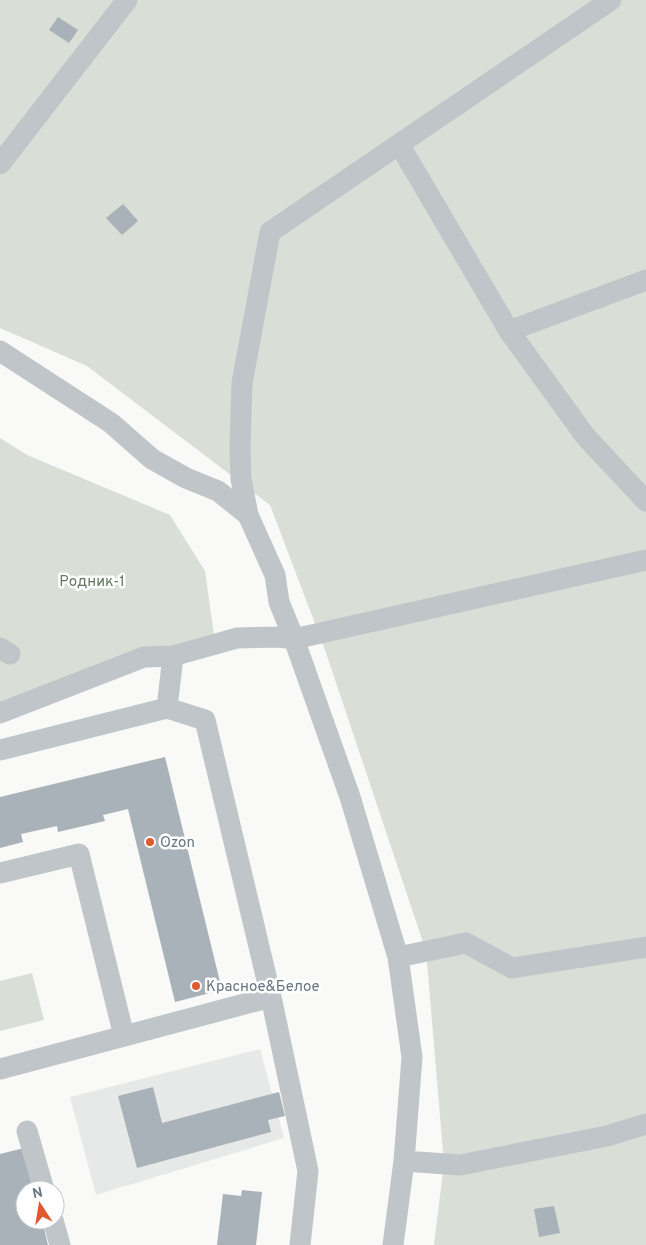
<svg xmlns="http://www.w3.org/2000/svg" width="646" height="1245" font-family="Overpass,sans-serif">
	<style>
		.built { fill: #e7e8e8 }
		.green { fill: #d9ded6 }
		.building { fill: #a9b2b8 }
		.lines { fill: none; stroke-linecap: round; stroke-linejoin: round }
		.minor { stroke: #c0c5c9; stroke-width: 21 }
		.poi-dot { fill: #e1582f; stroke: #fff; stroke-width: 2 }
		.labels { text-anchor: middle; stroke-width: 5; stroke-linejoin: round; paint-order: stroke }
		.park-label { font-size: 15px; fill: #677963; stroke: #fff }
		.poi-label { font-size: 15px; fill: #657581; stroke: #fff; text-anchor: start }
	</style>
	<rect width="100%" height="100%" fill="#f9f9f7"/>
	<path class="built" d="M260,1049L284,1138L96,1195L70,1097Z"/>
	<path class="green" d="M0,0H646V1245H434L444,1163L426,951L325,650L270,505L87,366L0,328Z
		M0,438L27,455L170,515L205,571L214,635L0,713Z
		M32,973L44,1020L0,1031V981Z"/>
	<path class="building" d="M58,17L78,30L69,43L49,30Z
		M123,204L138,221L122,235L106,218Z
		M165,757L222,990L175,1002L128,809L103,815L105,821L58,832L57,826L21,834L23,842L0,848V797Z
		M153,1087L162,1123L279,1092L285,1116L268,1120L271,1132L137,1168L118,1096Z
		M24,1148L34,1190H25V1220H42L48,1245H0V1154Z
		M242,1190L262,1192L256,1245H217L223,1194L241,1196Z
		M554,1206L560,1233L539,1237L534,1209Z"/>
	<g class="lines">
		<path class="minor" d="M399,144L509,331L586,437L646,501
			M0,164L127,0
			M509,331L646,280
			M0,351L111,423L152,459L186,478L218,491L248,515
			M0,648L10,654
			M167,708L173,656L237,638L279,637L294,639L646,560
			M0,713L144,657L173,656
			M0,750L167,708L205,720L271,997L308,1171L300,1245
			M0,873L79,854L124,1036
			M398,957L466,943L512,968L646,947
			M0,1069L271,997
			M27,1131L44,1190
			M404,1161L460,1165L607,1136L646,1124
			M53,1220L60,1245
			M393,1245L404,1161L412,1057L398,957L350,797L294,639L279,602L275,575L248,515L241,479L240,448L242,383L270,232L611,0"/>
	</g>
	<g class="poi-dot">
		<circle cx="150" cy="842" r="5"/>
		<circle cx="196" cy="986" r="5"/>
	</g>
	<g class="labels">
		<g class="park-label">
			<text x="92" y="586">Родник-1</text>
		</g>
		<g class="poi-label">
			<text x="160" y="847">Ozon</text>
			<text x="206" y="991">Красное&amp;Белое</text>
		</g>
	</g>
	<g transform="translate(40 1205) rotate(348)"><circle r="24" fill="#ffffff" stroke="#c1c8cd"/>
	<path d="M0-4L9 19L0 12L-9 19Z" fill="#e1582f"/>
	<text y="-8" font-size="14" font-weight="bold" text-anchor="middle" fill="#657581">N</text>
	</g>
</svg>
